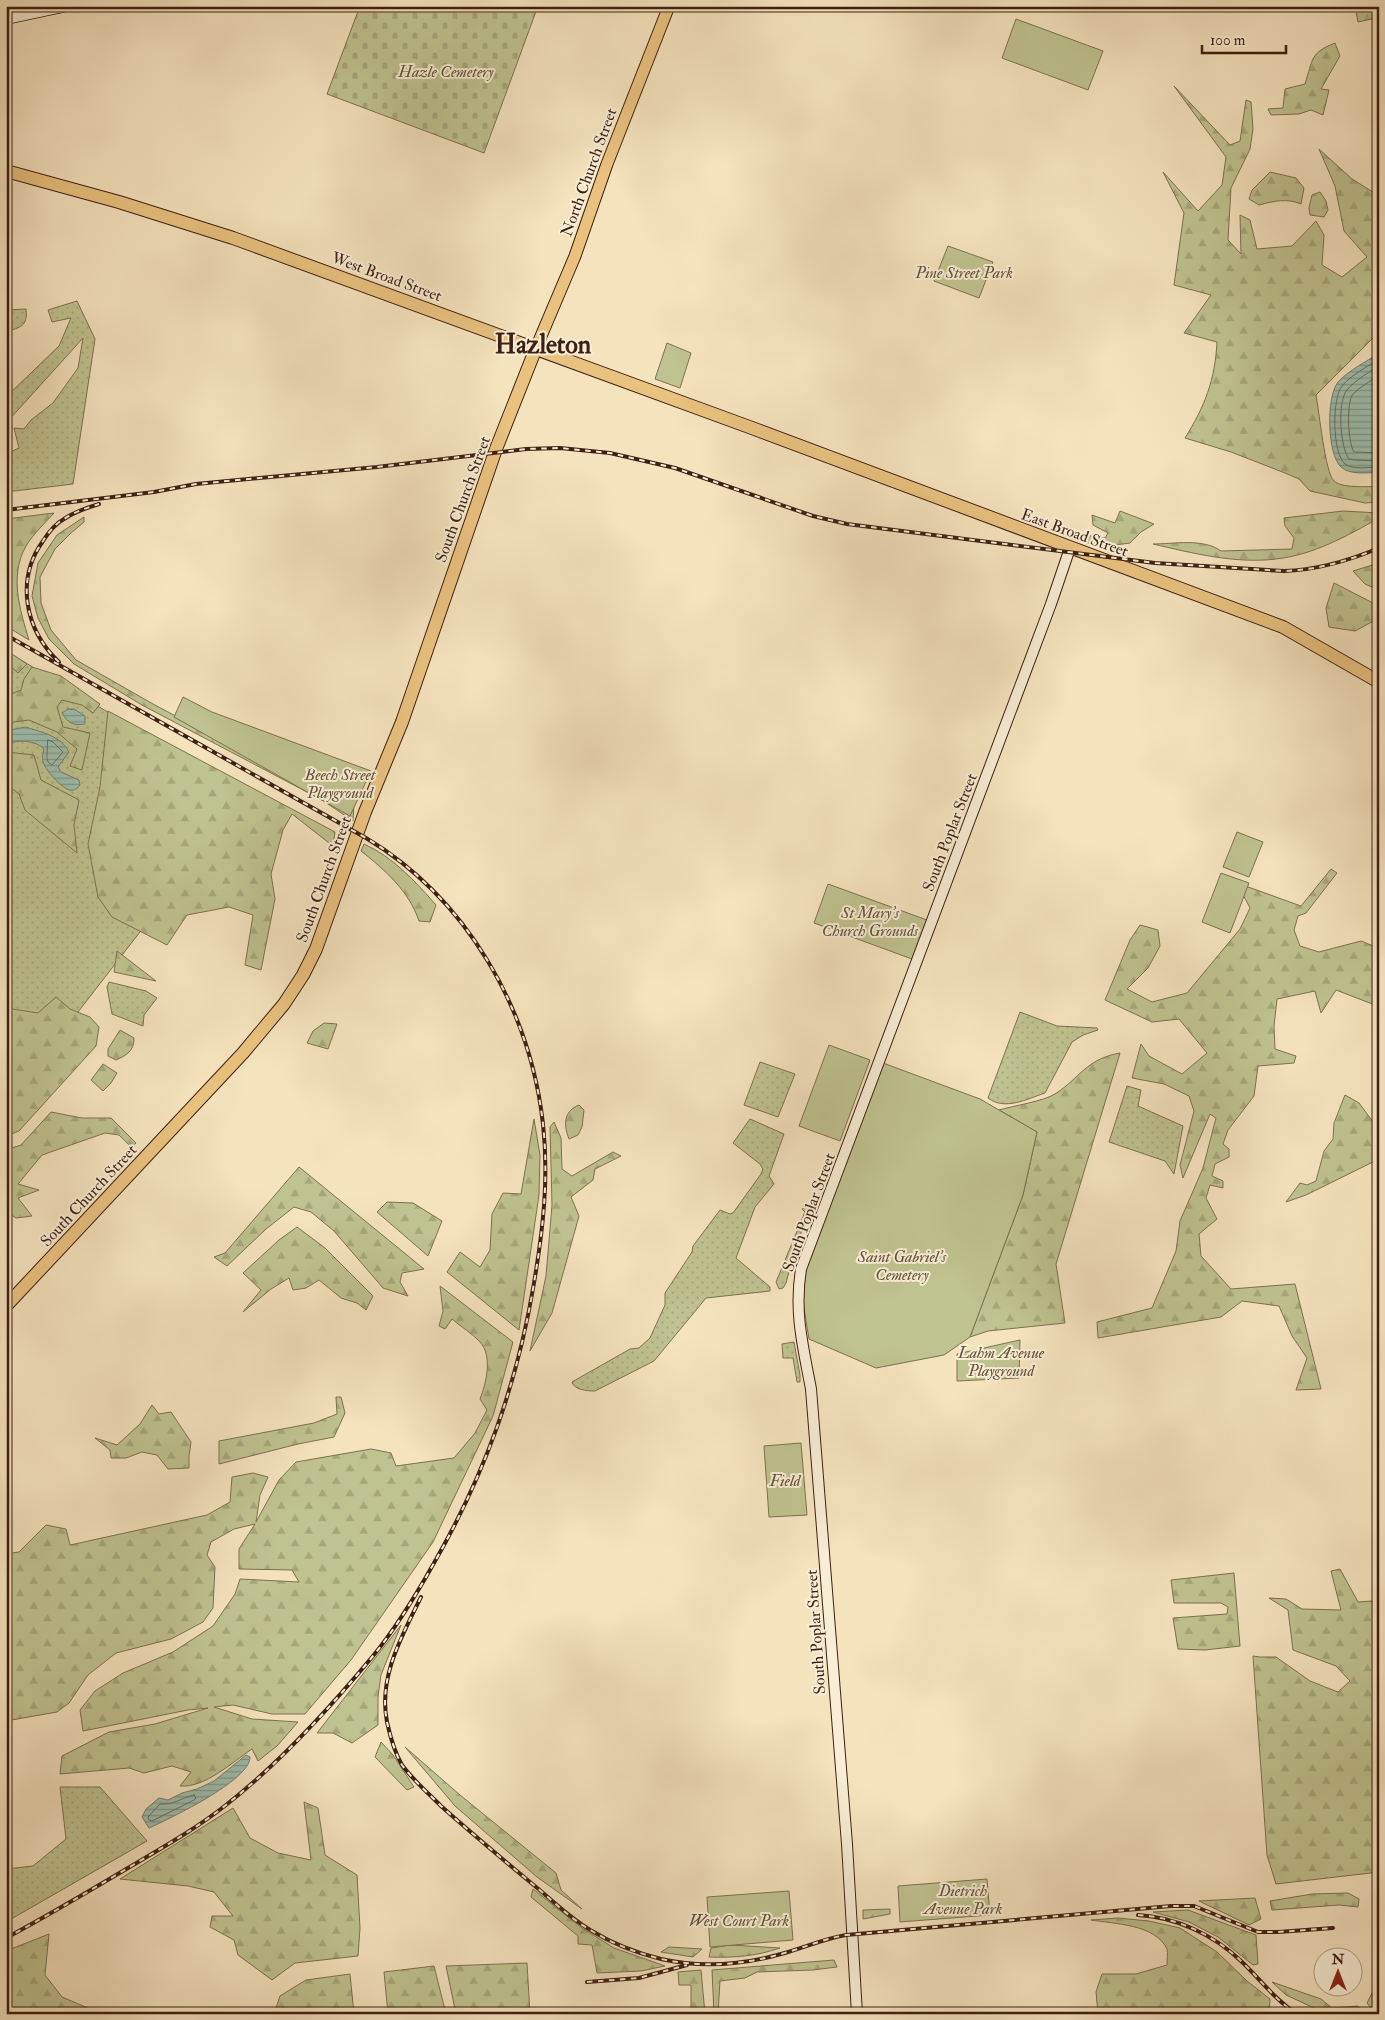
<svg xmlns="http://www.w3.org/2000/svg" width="1385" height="2020" font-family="'IM FELL Double Pica',serif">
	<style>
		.grass { fill: url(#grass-dots); stroke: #7e7150 }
		.forest { fill: url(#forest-firs); stroke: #7e7150 }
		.cemetery { fill: url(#cemetery-stones); stroke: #7e7150 }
		.park { fill: #bfc38f; stroke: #7e7150 }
		.water { fill: url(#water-rules); stroke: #777e70 }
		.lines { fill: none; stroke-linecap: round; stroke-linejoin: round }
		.shore { stroke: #6e6e60; stroke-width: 1 }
		.secondary-casing { stroke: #3e1f12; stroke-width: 12 }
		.primary-casing { stroke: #3e1f12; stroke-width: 13 }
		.highway-casing { stroke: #3e1f12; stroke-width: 14 }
		.secondary { stroke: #f8edd5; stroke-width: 10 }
		.primary { stroke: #eac27f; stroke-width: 11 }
		.highway { stroke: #eac27f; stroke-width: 12 }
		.rail-casing { stroke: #3e1f12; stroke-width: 4 }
		.rail { stroke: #f8edd5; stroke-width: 2; stroke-dasharray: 5.5; stroke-linecap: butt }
		.labels { text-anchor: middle; stroke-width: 4; stroke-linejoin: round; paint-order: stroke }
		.park-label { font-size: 16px; font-style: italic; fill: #655038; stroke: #f8edd5 }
		.street-label { font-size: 16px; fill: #3e1f12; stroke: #f8edd5 }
		.town-label { font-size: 26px; font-weight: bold; fill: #3e1f12; stroke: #f8edd5 }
	</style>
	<defs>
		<pattern id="grass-dots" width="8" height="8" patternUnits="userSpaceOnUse" patternTransform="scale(1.25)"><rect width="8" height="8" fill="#bfc38f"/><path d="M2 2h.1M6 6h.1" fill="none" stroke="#a5a77a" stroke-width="1.8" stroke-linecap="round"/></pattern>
		<pattern id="forest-firs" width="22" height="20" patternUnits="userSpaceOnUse" patternTransform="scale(1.25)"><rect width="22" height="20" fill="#bfc38f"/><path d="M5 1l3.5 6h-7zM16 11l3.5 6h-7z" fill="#a5a77a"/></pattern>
		<pattern id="cemetery-stones" width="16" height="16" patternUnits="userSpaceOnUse" patternTransform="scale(1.25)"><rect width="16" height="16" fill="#bfc38f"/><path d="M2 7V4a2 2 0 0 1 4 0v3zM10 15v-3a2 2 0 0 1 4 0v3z" fill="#a5a77a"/></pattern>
		<pattern id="water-rules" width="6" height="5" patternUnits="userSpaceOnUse" patternTransform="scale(1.25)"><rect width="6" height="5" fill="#9dbeae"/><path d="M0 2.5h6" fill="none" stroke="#819a8c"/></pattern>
	</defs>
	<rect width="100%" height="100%" fill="#f5e3be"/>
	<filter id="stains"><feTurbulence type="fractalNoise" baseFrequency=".004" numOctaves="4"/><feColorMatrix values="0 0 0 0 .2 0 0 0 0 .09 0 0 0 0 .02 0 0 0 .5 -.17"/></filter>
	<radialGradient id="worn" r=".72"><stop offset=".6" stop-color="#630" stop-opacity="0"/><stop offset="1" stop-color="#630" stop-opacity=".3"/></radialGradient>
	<path class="grass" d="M77,301L95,339L73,484L6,492V454L19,448L14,428L24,429L31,420L53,403L78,368L83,338L8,421L6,397L59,346L71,318L52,322L48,310Z
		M26,309C28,327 20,327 6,332V310Z
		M6,651L246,795L6,1105Z
		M109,982L146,991L157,998L144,1015L143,1026L112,1014L107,987Z
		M1020,1012L1057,1026L1097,1028L1098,1030L1083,1035L1072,1042L1045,1093C1027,1099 1005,1111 988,1098Z
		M760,1062L795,1074L778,1117L744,1105Z
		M1127,1086L1141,1090L1138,1106L1183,1126L1174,1174L1165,1161L1109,1142Z
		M750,1119L784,1134L769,1176L774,1184L755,1207L736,1258L770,1287V1291L706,1298L654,1361L595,1391C587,1391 574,1390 572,1382L630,1349L639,1348L650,1338L665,1305V1293L692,1252L693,1246L720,1210L730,1214L733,1213L761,1174L763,1169L760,1164L733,1143Z
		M806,1207L809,1210V1215L797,1242L786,1283L783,1288L779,1289L776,1282L805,1212L802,1209Z
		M794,1342L800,1375V1382H797L793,1358H783L782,1344Z
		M60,1787H100L147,1841L6,1922V1869L33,1866L66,1839Z"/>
	<path class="forest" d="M1355,6H1373L1376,18L1358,22Z
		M1335,43L1340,56L1321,89L1329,90L1323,115L1311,110L1299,114L1271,115L1268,109L1283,108L1285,89L1305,84C1313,59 1310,53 1335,43Z
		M1174,86L1230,145L1240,141L1246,100L1251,102L1253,129L1250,149L1231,188L1228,240L1241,254L1240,215L1250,220L1257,249L1292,246L1316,221L1324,235L1322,265L1342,277L1367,257L1344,231L1335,186L1319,149L1352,179L1373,192L1379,187V336L1374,337L1316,395C1319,410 1325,473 1334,481C1341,488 1368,487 1379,486V502L1365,503L1310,491L1299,479L1285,473L1231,452L1185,438C1205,406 1215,380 1217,342L1184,333L1211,295L1174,285L1184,213L1163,172L1198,211L1222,185L1226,157Z
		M1270,172L1296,178L1304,188L1301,204C1287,198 1274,201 1259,205L1249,199L1252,190Z
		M1320,192L1326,201L1328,210L1324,217L1310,215L1309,208L1312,195Z
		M1120,511L1154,524L1141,532L1130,543L1108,546L1082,542L1083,535L1105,538L1108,533L1093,525L1092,515L1115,523Z
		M1343,511L1379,513V518C1347,536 1313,555 1276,559C1235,564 1192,553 1153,544C1174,544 1203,538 1221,551L1292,549L1294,538L1285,526L1284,518Z
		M54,513C45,523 33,534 26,546C9,576 20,610 29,640L6,626V519Z
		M84,517V522L71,533L55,549L40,577L41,603L51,630L76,660L153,704L303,784L354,804L353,821L322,800L142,705L74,664L49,639L38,618L32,596L38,563L57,535Z
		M1379,563V590L1365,584L1353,571Z
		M1334,583L1379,606V618L1355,631L1329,627L1326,608Z
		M6,650L27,664L18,673L6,662Z
		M32,667L61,676L100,704L93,713L82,705L62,700L57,707L63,727L90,733L82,770L70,766L77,749L57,732L29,720L6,723V696L21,690L24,679Z
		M108,711L335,832L333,846L292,814L283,830L271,874L275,899L261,970L245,965L253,915L229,907L187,915L167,945L112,917L98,897L88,844L100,787Z
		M6,752L34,755L41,780L79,800L74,825L77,853L25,810L19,794L6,784Z
		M364,844C393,857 415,881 436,905L430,922L419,921C409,891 385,870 361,851Z
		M1331,869L1337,873L1306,913L1298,916L1294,930L1300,946L1319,952L1361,941L1378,948L1379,1004L1375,1005L1336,990L1321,1013L1315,991L1277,999L1274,1026L1275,1049L1296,1056L1294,1063L1258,1066L1254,1096L1228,1130L1223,1144L1229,1149V1157L1215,1164L1212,1176L1223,1181V1188L1210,1185L1206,1198L1217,1219L1199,1234L1201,1256L1231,1289L1295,1284L1321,1389L1296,1390L1307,1358L1292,1336L1279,1306L1242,1301L1221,1317L1098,1338L1097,1322L1152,1308L1176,1251L1180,1221L1203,1168L1216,1118L1210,1114L1183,1178L1180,1165L1194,1111L1189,1096L1164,1084L1132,1078L1141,1044L1149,1056L1182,1074L1207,1053L1179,1019L1152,1022L1105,1000L1130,940L1140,925L1158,930L1160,946L1148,968L1127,989L1152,1002L1187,993L1240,929L1250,908L1237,883L1301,906Z
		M117,951L156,981L114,972Z
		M56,997L70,1009L90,1017L99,1027L96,1046L19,1131L6,1136V1008L38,1013Z
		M324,1023L337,1024L328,1049L307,1043L313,1031Z
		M120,1030L134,1038C134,1051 127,1055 116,1060L108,1056V1049Z
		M1120,1053L1056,1264L1065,1323L988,1331L970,1337L1023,1195L1037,1132L999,1110C1013,1106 1044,1101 1055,1094C1080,1078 1086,1059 1120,1053Z
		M103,1064L117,1073L111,1083L103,1091L91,1080Z
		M1345,1095L1359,1103L1379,1130V1159L1306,1195L1286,1202L1300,1183L1307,1185L1316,1181L1324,1151L1333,1139L1334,1123Z
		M579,1105L584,1110L582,1127L578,1135L569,1139C563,1124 564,1111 579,1105Z
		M51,1112L82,1118H111L136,1143L131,1147L119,1135L105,1133L42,1155L18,1184L39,1190L18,1198L32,1216L16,1218L6,1211V1150L21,1145Z
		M534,1119L540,1155L539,1195L519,1330L447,1272L460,1252L480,1267L490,1250L492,1214L503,1193L521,1194Z
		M554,1122L561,1138L562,1169L572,1176L613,1152L621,1156L595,1169L593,1180L571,1197L579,1216L552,1313L530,1351L546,1276L552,1205L550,1127Z
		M299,1167L424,1269L402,1273L400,1282L408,1296L383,1288L334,1231L311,1212L294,1207L266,1229L227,1266L214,1257L225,1253Z
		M387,1202L413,1203L442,1221L428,1256L377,1212Z
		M297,1227L325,1248L373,1296L366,1310L357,1303L341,1298L319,1280L306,1288L293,1290L289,1278L271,1289L243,1312L261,1290L243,1273L279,1240Z
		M440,1286L513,1342L493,1416L433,1542L351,1660L305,1714H272L233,1705L214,1707L252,1719L298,1722L277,1746L258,1761L252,1749C231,1763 205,1788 180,1786L191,1772L172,1766L144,1773L129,1768L60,1774L62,1756L109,1732L155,1724L208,1708L188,1710L83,1731L80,1710L95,1691L123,1673L173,1652L213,1626L235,1594L240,1579L299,1582L292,1570L239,1569V1549L255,1524L234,1529L211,1542L207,1555L215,1567L213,1608L203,1622L171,1639L116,1653L88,1675L69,1703L57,1712L6,1721V1554L19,1552L46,1525L66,1529L70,1545L207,1515L230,1502L232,1477L253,1473L268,1477L260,1495L256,1522L279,1480L296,1462L371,1449L391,1453L396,1466L454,1458L475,1433L487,1410L480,1399C486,1384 493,1356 480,1342C472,1333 461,1327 452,1319L445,1329L439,1326L443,1311Z
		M336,1397H341L345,1413L334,1437L298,1444L219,1464V1441L314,1423L337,1414Z
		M152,1405L159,1414L171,1412L191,1442L189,1456V1468L168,1469L157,1455L142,1452L126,1458H111L110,1450L95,1438L117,1445L140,1424Z
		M1340,1569L1358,1602L1372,1601L1379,1615V1872L1276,1884L1267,1855L1253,1656L1260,1657H1276L1310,1681L1338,1692L1350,1681L1336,1666L1293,1650L1288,1610L1269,1598L1286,1599L1302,1609L1341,1610L1331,1571Z
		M1234,1573L1240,1646L1205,1650L1178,1649L1173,1618L1227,1614L1228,1607L1221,1603H1174L1171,1580Z
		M401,1625L381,1675L378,1697V1725L352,1743L333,1733H317Z
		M381,1742L393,1755L414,1787L407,1790L375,1757Z
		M405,1747L460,1795L556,1873L561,1890L582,1909L537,1877L455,1806Z
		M304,1802L318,1808L325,1855L357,1875L360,1928L358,1956L295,1963L272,1980L238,1955L234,1940L210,1927L212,1916H233L214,1892L188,1886L120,1879L233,1808L250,1838L278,1853L311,1860Z
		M533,1889L582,1928L614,1948L665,1966L641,1971L597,1973L592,1945L578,1944V1936L531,1897Z
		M1348,1893L1359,1899L1358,1907L1339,1905L1272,1910L1270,1901L1312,1894Z
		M1255,1898L1261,1919L1249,1925L1199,1901Z
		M890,1909V1914L863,1919V1910Z
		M1188,1910L1256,1935L1258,1964L1253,1965L1218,1937L1189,1922L1153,1912Z
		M1118,1918L1149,1921L1180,1928L1217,1952L1247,1981L1270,1999L1269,2014H1098L1096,1992L1102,1974H1136L1167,1965C1167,1960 1168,1953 1167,1949C1155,1924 1115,1924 1091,1920Z
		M49,1934L45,1975L62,1997L102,2014H6V1951Z
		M731,1945L780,1948C757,1956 734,1958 709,1957L711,1948Z
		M669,1947L702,1949L693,1957L661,1952Z
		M834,1960L837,1967L813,1970L757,1972L745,1978L720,1981L718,2014H714L712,1970Z
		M527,1963L530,2014H456L446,1966Z
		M434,1966L446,2014H388L384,1972Z
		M701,1970L705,2014H691V1985H679L678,1972Z
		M350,1974L354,2014H274L280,1996L306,1980Z
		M1272,1982L1321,1999L1332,2008L1358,2006L1365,2014H1327L1286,1995Z
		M1379,1990V2014L1374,2012L1367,2003L1372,1993Z"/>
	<path class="cemetery" d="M360,6H538L484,153L327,94Z"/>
	<path class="park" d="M1016,19L1103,51L1088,90L1002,58Z
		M948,246L993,262L979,298L934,281Z
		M667,343L691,353L680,388L655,379Z
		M183,697L212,712L371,771L350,816L174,717Z
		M1237,832L1263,842L1249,877L1223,867Z
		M1221,873L1249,883L1230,933L1202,922Z
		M828,884L927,920L912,959L814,923Z
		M829,1045L870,1060L840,1141L799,1126Z
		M883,1063L980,1099L1037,1132L1023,1195L970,1337L944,1355L876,1368L809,1339L803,1302L805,1267Z
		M1020,1340L1019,1378L957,1381V1354Z
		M801,1443L807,1515L769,1517L764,1446Z
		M987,1879L990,1915L900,1922L898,1886Z
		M789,1891L793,1940L710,1947L707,1897Z"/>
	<path class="water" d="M1379,353V472C1368,473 1349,475 1341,467C1327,454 1326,397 1338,382C1349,370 1366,362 1379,353Z
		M68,709H74L85,716V724C73,726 68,723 62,713Z
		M25,727C42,732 61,736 69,752L58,767L61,772L79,780L80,785C77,788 75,791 70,790C62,789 44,769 43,761C42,757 43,753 44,749C36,740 16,739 6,745V731Z
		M246,1755L250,1757C251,1780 169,1819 149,1828L142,1817L146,1809L159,1798L168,1800L182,1793L197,1789L214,1781Z"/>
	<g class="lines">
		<path class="shore" d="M1379,359C1367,367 1351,375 1342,386C1332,398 1332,453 1345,464C1353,470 1369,467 1379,467
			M1379,366C1369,372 1354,381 1347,390C1337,402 1340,447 1349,459L1354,460L1379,461
			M1379,375C1371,381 1360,387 1353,394C1346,403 1348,443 1354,452L1379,453
			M48,740L53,742L63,752L52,765L48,762L47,758Z
			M194,1795L196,1798L194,1800L152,1821L149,1820L148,1817L160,1804C175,1805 180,1798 194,1795Z"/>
		<defs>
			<path id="secondary" d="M6,19L67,6
				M857,2014L847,1844L811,1389C803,1346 794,1313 801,1269L1051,604L1070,548"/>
			<path id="primary" d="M536,348L575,256L607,164L669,6"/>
			<path id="highway" d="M6,171L119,202L233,238L752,428L1283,627L1379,682
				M6,1306L243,1053L284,1004L303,975L316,949L365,812L402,722L496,449L536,348"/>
		</defs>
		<use href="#secondary" class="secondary-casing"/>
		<use href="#primary" class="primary-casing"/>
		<use href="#highway" class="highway-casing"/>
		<use href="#secondary" class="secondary"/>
		<use href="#primary" class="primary"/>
		<use href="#highway" class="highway"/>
		<defs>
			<path id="rail" d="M6,510L154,492L196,484L377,467L526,449L560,448L610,453L675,468L813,516L847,524L1155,563L1284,571C1317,570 1348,561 1379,548
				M6,635L366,838C466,898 530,1008 543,1124C549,1178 543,1230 534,1283C517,1385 485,1474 434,1563C416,1595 396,1628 373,1656C329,1709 281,1762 226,1805C197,1828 165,1846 133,1865C91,1890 49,1915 6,1938
				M59,662C25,630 15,580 43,541C48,533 55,524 64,519C74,512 86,508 99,504
				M421,1597C402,1636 378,1677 387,1722C390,1736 395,1753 402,1765C413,1780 428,1793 441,1806C470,1832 500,1857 530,1882C550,1898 569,1918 592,1931C613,1944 637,1953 661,1959C701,1968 742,1965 781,1954C803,1948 823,1939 846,1935L1171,1906H1194L1258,1932H1278L1333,1928
				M1138,1915C1176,1917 1214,1935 1241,1961C1260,1979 1275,2000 1297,2014
				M587,1982L639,1978L687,1965"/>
		</defs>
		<use href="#rail" class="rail-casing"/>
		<use href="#rail" class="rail"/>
	</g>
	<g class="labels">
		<g class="park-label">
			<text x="446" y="77">Hazle Cemetery</text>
			<text x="964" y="278">Pine Street Park</text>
			<text x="340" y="780">Beech Street<tspan x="340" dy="18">Playground</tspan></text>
			<text x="870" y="918">St Mary's<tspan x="870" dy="18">Church Grounds</tspan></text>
			<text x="902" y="1262">Saint Gabriel's<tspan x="902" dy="18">Cemetery</tspan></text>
			<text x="1001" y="1358">Lahm Avenue<tspan x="1001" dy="18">Playground</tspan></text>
			<text x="785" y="1486">Field</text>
			<text x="963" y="1896">Dietrich<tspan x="963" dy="18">Avenue Park</tspan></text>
			<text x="739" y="1926">West Court Park</text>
		</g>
		<g class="street-label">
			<text transform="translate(588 172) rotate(-70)" y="6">North Church Street</text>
			<text transform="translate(387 276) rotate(20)" y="6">West Broad Street</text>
			<text transform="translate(462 499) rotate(-70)" y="6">South Church Street</text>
			<text transform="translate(1075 532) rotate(20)" y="6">East Broad Street</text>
			<text transform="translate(949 832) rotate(-69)" y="6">South Poplar Street</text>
			<text transform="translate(323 879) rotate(-70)" y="6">South Church Street</text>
			<text transform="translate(88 1195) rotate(-47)" y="6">South Church Street</text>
			<text transform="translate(808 1212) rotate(-70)" y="6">South Poplar Street</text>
			<text transform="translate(815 1632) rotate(-94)" y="6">South Poplar Street</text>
		</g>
		<g class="town-label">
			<text x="543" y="353">Hazleton</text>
		</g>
	</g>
	<rect width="1385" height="2020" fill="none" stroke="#f5e3be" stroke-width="25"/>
	<rect x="8" y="8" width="1370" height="2005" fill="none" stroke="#3e1f12" stroke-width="2.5"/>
	<rect x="12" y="12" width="1360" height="1995" fill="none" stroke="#3e1f12"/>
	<g transform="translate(1338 1972)"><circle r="24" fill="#f8edd5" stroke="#ae9b87"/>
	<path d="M0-4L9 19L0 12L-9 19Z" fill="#8f2418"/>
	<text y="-8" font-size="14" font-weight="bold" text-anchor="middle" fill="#3e1f12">N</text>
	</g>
	<path d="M1202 45v8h84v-8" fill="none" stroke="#3e1f12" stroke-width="2.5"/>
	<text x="1210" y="45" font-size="15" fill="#3e1f12" stroke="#f8edd5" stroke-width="4" paint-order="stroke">100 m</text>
	<rect width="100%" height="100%" filter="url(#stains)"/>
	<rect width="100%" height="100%" fill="url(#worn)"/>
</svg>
